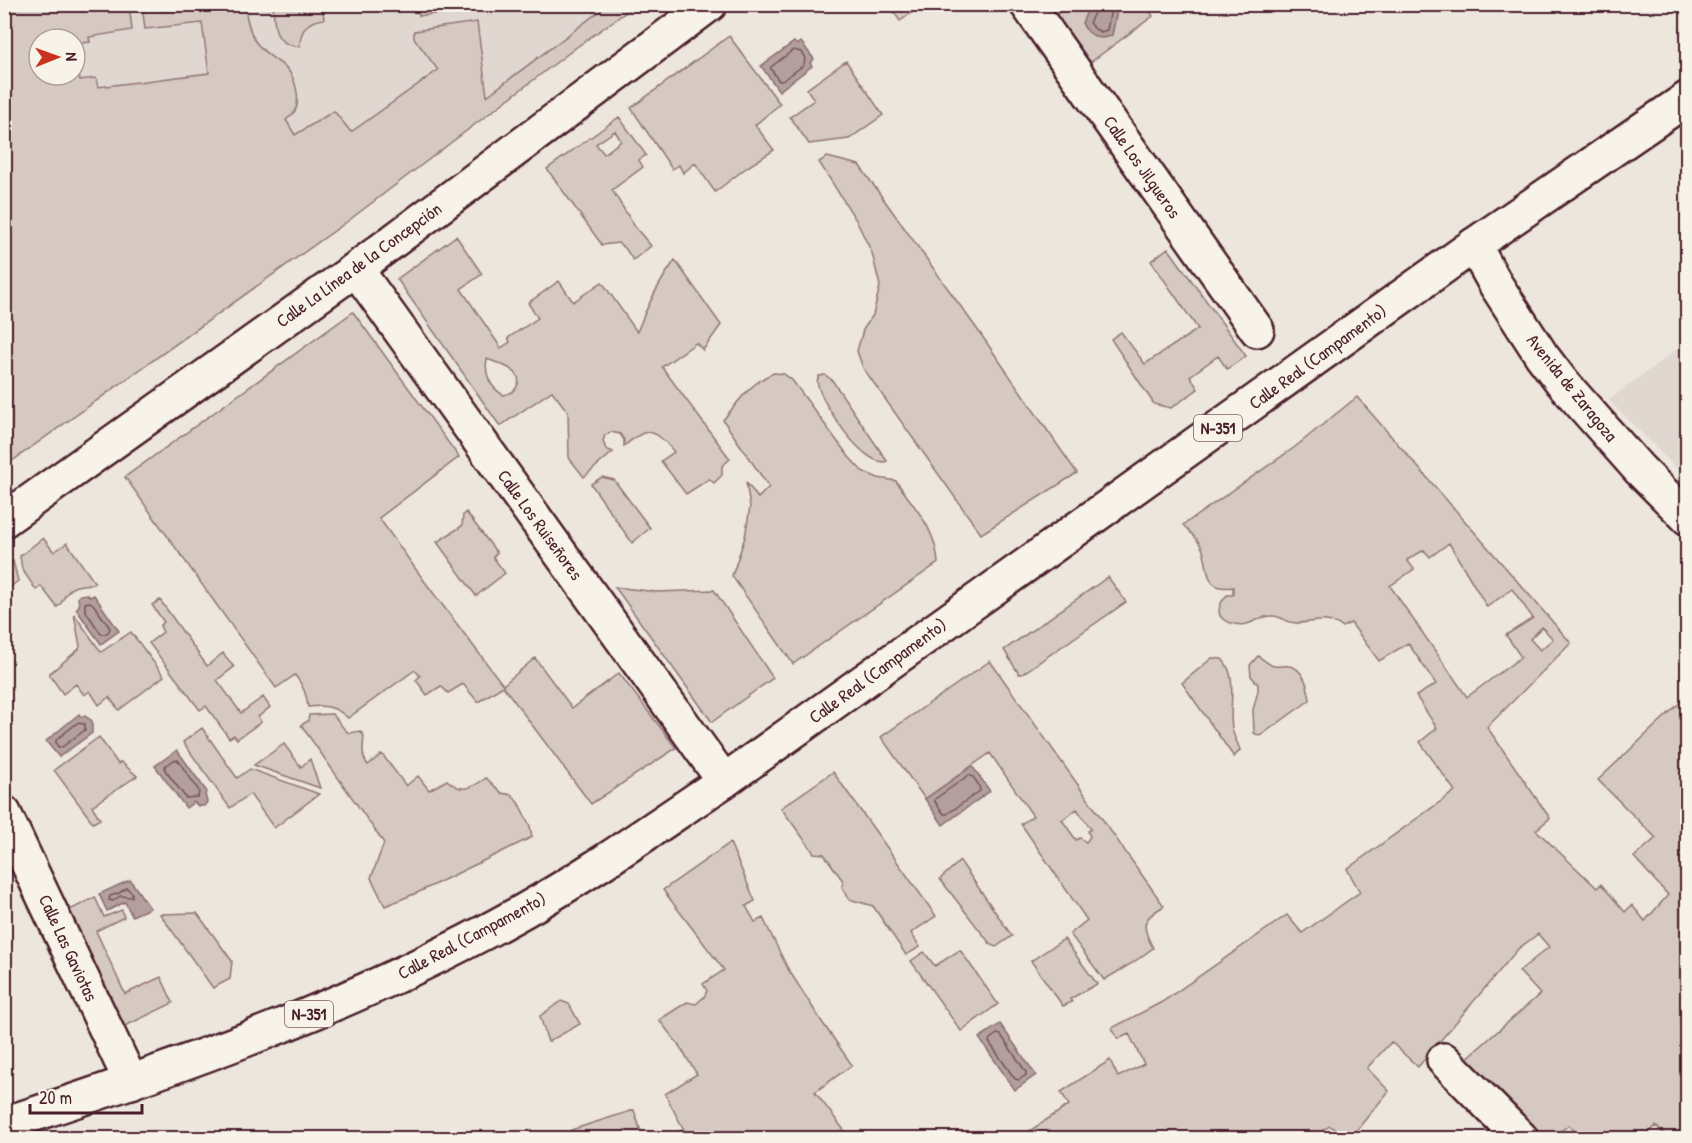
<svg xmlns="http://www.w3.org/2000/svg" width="1692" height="1143" font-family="'Patrick Hand',sans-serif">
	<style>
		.built { fill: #e0d7d0; fill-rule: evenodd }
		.green { fill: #d5c9c2; stroke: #907476; stroke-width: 1.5; fill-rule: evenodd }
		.water { fill: #b39f9d; stroke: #896c6f; stroke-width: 1.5 }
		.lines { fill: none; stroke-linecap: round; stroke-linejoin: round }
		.shore { stroke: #745259; stroke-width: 1.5 }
		.minor-casing { stroke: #4a1f2b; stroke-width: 38 }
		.tertiary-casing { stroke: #4a1f2b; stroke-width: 38 }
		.trunk-casing { stroke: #4a1f2b; stroke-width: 38 }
		.minor { stroke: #f7f3e8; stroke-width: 33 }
		.tertiary { stroke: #f7f3e8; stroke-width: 33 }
		.trunk { stroke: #f7f3e8; stroke-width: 33 }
		.labels { text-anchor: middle; stroke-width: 4.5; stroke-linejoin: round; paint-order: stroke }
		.shield { fill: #f7f3e8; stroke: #7e5f64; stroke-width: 1.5 }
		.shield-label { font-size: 16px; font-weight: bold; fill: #4a1f2b }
		.street-label { font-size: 18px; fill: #4a1f2b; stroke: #f7f3e8 }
	</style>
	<rect width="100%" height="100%" fill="#ece6dd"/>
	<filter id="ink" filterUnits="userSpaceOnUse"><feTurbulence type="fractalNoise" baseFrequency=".0167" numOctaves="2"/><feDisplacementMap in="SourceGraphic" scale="12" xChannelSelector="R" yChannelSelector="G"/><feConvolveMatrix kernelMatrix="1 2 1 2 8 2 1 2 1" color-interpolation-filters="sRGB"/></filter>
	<g filter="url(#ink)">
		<path class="built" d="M4,5H608L502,85L336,202L264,84L23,105ZM39,39H75V75H39Z
			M1687,342V479L1609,400Z"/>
		<path class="green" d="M5,4L129,5L132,30L89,37L90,42L75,44V39H39V75H75V49L80,80L96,78L98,87L209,73L202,23L145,29L142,5H162L163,11L197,8V5H244C247,17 248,29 255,41C265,56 276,58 287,69C296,79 302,103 293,114C291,116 288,118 286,120L295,135L334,111L351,132L438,70L414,38V31L477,22L487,96L608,5H636L578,46L348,221L5,466Z
			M273,5H322L324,19C307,21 300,29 300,47C272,44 275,27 273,5Z
			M417,5H457L458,11L419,16Z
			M889,5H923L900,21Z
			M1070,5H1092L1088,9L1084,27C1093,36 1100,42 1112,34L1118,5H1145L1153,16L1088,64L1054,16Z
			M729,36L780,104L755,125L774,150L746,168L715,192L695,163L683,173L679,165L672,169L631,108Z
			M846,61L883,115L849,139L809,144L790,117L814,100L807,89Z
			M619,117L646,155L639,160L643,167L612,190L635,227L651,246L633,260L625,248L618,243L602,245L547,169ZM615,131L621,141L604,154L596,144Z
			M827,157L859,165L982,336L1077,473L981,534L863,368L857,351L863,330L873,315L880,286L872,253L856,220L819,162Z
			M456,236L482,274L461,289L501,348L510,342L508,338L538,318L528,303L559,281L573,302L602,282L637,332C647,306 659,282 675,260L721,325L703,350L696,343L662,367L730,459L722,466V475L714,483L709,479L686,494L661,461L674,452C667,443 654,427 641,434C635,437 629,442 624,446V440L620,434L611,432L605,435L603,441L606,449L613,452L584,477L569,458L568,412L552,391L500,426L397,279ZM487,359C497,363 523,370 518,384C516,391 510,394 503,395C490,387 484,374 487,359Z
			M1168,248L1246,356L1227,369L1218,356L1190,376L1198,389L1171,408L1154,404L1111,339L1121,332L1145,364L1198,329L1151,261Z
			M353,312L459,457L379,518L425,582L503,685L535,658L572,708L619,673L676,748L591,804L503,686L478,702L463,684L448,693L441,686L427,695L416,680L420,676L415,670L348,718C335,706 325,705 308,707C307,694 303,685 295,675L276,688L125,477Z
			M774,373L784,374L792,380L849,457L862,471L878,478L896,481C915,508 936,529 938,563L793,664L732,576L745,537L750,507L746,482L758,498L769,487L723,420C738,402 752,381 774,373Z
			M825,375L832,380L887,461C866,470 821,403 818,385C817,380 817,381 819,376Z
			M1357,397L1571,643L1487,727L1550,818L1536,830L1597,888L1601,884L1625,912L1632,905L1645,921L1668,895L1634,857L1656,838L1598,780L1687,696V1138H1668L1656,1126L1643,1138H1581L1569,1125L1552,1138H1545L1465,1060L1540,994L1519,971L1549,947L1538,934L1518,949L1418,1067L1391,1042L1367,1068L1389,1091L1350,1138H1343L1334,1128L1330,1126L1324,1129L1317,1138H1019L1069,1105L1061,1092L1110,1060L1118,1077L1144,1064L1129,1034L1118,1039L1112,1028L1162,1002L1287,915L1302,933L1360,892L1347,869L1455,791L1420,742L1437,728L1416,696L1436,684L1408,643L1379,661L1351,623L1342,627C1327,616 1314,623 1297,623C1288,623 1282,617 1274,616C1263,615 1257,621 1247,624C1239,626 1220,623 1219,612C1219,606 1223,599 1227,595H1233V587C1202,592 1210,566 1202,548C1198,539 1189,531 1183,525L1295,447ZM1449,543L1487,607L1512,589L1533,618L1506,635L1521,657L1467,697L1390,586L1414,569L1407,560L1424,550L1430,557ZM1542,627L1553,639L1540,650L1530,639Z
			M602,477L614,480L650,528L632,543L591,484Z
			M466,512L497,553L493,557L505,573L476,596L437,542L462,526L463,515Z
			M43,538L54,552L67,543L95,583C86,586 74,583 68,592C62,597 64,603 57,607L41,586L36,590L22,569L20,556Z
			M13,561L18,581L5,591V567Z
			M1108,577L1126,602L1022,674H1019L1004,650Z
			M615,587L657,592L714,590L773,678L712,722Z
			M160,600L207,666L223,653L234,667L217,680L241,713L263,697L270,707L258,717L261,722L237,739L234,735L229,738L206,706L200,710L149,643L163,632L160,626L164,622L152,605Z
			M74,614L101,652L131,632L164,676L119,710L109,697L99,705L90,691L84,695L76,684L63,694L49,674L79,649L80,646Z
			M1258,656C1263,659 1269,665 1274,666C1279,667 1284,665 1289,666C1304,668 1308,687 1310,700L1260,736L1254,733L1253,710L1258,691V684L1251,676L1250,665Z
			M1212,658L1222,659C1239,677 1228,705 1232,728C1233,736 1238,743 1240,750L1234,757L1182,683Z
			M990,661L1164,906C1141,919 1141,926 1153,948L1134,962L1104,980L1070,934L1087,920L1021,824L1033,816L990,753L925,799L881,737ZM1077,809L1091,829L1088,831L1090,837L1086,842L1080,838L1076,840L1062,820Z
			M332,714C339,720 341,728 349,733L360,731L364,736C363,747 361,756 368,765L382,754L406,786L418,776L429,790L447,780C462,794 472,788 486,778L502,793L512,795L519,804L530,826L532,837L419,892L385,906L371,878L384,843L301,725L308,721L309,715Z
			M202,728L237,778L250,769L319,794L274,828L250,794L230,808L183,742Z
			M99,737L118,764L121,762L137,776L92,806L100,819L93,823L54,770Z
			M284,744L301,767L310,759L320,788L254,765Z
			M833,772L936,916L911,933L920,947L906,955L873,906L849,899L842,887L843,881L824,854L814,853L781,808Z
			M730,843L755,901L746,906L755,922L763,918L788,969L822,1022L852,1065L815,1092L850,1138H674L672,1133L684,1130L665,1094L697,1074L678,1044L659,1020L687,1002L696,1004L704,997L707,991L703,984L724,970L663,890Z
			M960,861L1012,936L996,947L991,945L940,879Z
			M95,897L104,917L122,910L124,917L96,931L125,994L161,977L173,1003L123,1027L68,911Z
			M197,913L232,961L230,979L213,988L160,914Z
			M1064,939L1097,984L1070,999L1072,1002L1063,1006L1031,961Z
			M960,950L998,1004L961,1031L911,961L924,952L935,966Z
			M561,1001L569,1004L580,1024L548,1042L540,1016Z
			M634,1110L643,1138H574L571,1130Z"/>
		<path class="water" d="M1092,5H1118L1112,35C1100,42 1088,35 1082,23L1088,9Z
			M794,42L797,45L801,42L814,59L810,63L812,66L779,91L761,66Z
			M87,594L90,597L94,595L119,631L101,644L76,609L79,606L78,597L80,595Z
			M79,714L81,717L85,716L92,721V733L59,757L46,741Z
			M177,750L207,792L205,794L207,802L204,806H198L194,802L186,808L155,766Z
			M972,766L990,791L943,825L925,799Z
			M130,880L150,908L132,916L125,902L107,911L99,894Z
			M1000,1024L1036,1075L1015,1090L979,1038Z"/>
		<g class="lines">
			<path class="shore" d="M1096,4V9L1089,23L1095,29L1101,32L1107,30L1112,4
				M793,50L801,52L805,58L804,65L782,81H779L771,69V67Z
				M90,602L93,604L110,628L109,631L105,634H101L85,610V603Z
				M77,723L85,724V730L62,747H58L56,743V740Z
				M174,760H178L199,791L198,797L186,798L165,770V766Z
				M969,775C974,776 980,786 980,791L947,814H944L935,802V799Z
				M127,888L132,893V897L120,896L113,901L109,900L110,896L119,893Z
				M997,1034L1001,1035L1026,1072V1075L1019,1080L1015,1079L989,1042L990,1039Z"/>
			<defs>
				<path id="minor" d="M1027,4L1257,330
					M356,269L724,781
					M4,813L131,1082
					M1444,1060L1521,1138"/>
				<path id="tertiary" d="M1474,245L1496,285L1542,356L1562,382L1639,469L1688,518
					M4,520L356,269L710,4"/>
				<path id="trunk" d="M4,1124C183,1066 361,1003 525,910C594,871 658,825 724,781L1474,245L1688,98"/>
			</defs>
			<use href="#minor" class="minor-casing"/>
			<use href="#tertiary" class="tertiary-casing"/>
			<use href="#trunk" class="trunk-casing"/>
			<use href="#minor" class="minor"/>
			<use href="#tertiary" class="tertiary"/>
			<use href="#trunk" class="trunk"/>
		</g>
	</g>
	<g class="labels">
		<g class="shield">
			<rect x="1194" y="415" width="48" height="26" rx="4.5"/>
			<rect x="285" y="1001" width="48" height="26" rx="4.5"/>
		</g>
		<g class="shield-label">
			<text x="1218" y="434">N-351</text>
			<text x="309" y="1020">N-351</text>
		</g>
		<g class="street-label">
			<text transform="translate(1142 167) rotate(55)" y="6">Calle Los Jilgueros</text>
			<text transform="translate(359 265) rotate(-36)" y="6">Calle La Línea de la Concepción</text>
			<text transform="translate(1318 357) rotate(-36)" y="6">Calle Real (Campamento)</text>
			<text transform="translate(1572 388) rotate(51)" y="6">Avenida de Zaragoza</text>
			<text transform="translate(540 525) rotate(54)" y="6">Calle Los Ruiseñores</text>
			<text transform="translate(878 671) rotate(-36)" y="6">Calle Real (Campamento)</text>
			<text transform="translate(472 936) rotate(-28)" y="6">Calle Real (Campamento)</text>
			<text transform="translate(68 948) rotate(65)" y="6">Calle Las Gaviotas</text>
		</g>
	</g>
	<rect width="1692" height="1143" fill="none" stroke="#f7f3e8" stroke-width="24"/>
	<rect x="12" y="12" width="1668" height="1119" fill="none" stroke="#4a1f2b" stroke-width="2" filter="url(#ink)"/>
	<g transform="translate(57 57) rotate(89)"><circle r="28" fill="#f7f3e8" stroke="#b29e9c" stroke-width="1.5"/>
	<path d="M0-4.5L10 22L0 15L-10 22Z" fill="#c8321e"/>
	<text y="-9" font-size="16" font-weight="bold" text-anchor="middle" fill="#4a1f2b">N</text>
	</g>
	<path d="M30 1104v9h112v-9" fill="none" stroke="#4a1f2b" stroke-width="3"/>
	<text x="39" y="1104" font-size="18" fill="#4a1f2b" stroke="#f7f3e8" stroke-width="4.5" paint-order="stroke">20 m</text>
</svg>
